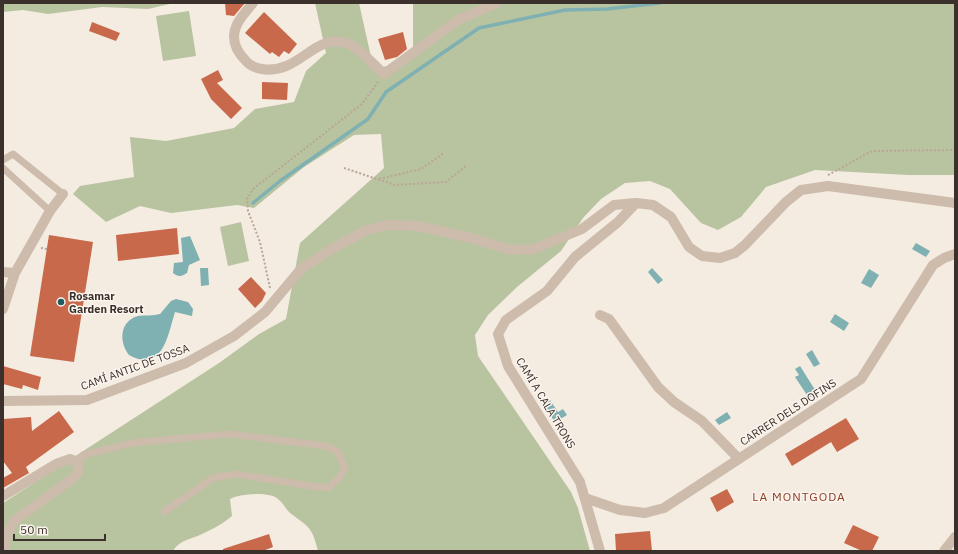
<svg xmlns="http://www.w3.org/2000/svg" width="958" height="554" font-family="'IBM Plex Sans',sans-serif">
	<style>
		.green { fill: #b8c4a0 }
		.water { fill: #7fb0b2 }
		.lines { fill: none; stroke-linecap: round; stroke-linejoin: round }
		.stream { stroke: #7fb0b2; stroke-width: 3.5 }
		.building { fill: #c8694b }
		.path { stroke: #b9a596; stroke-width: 2; stroke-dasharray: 2 2; stroke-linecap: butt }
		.service { stroke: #cdbbac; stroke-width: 7 }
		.minor { stroke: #cdbbac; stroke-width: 10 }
		.poi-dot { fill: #1f5a5e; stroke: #fbf5ee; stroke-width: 1.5 }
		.labels { text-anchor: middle; stroke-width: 3; stroke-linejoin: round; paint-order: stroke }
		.poi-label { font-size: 11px; font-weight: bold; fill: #3b302b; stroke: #fbf5ee; text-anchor: start }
		.street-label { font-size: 11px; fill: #3b302b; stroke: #fbf5ee }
		.neighbourhood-label { font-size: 12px; letter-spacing: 1px; fill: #8c3b22; stroke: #fbf5ee }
	</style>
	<rect width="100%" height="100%" fill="#f4ebe1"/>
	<path class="green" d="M3,3H193H174L148,9L102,7L48,14L23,10L3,12Z
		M315,3H359L371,57L383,67L410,60L413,49V3H955V175H908L815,170L766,187L741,217L718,230L701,223L670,189L650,181L625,183L601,199L583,218L561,251L517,287L488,315L475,335L478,356L571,492L578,508L590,551H318C312,527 309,527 290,513C286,509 283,503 278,499C270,491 239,494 230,499L232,516C224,523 213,529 202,534C192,539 179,540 173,551H3V503L219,363L259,334L286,319L300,243L384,168L381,134L354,135L304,167L254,208L237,205L171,213L140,206L106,222L73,194L80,186L134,177L130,137L166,141L234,128L255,109L294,102L306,71L326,53Z
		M189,11L196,56L163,61L156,16Z
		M241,222L249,261L228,266L220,227Z"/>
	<path class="water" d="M190,236L200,260L189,265L187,273C181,277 178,277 173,273L174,263L183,262L181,238Z
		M916,243L930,251L926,257L912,249Z
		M200,268H208L209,285L201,286Z
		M652,268L663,280L658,284L648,272Z
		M869,269L879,275L871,288L861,283Z
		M176,299L188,302L193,309L192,316L175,312C168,334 163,374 129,355C119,343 119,321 138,316C145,315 153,316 160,314L171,301Z
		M835,314L849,323L844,331L830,322Z
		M812,350L820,364L814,367L806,354Z
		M800,366L817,393L809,398L795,377L799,375L795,369Z
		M550,400L558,412L563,409L567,415L555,422L543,405Z
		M727,412L731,418L719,425L715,420Z"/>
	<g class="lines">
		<path class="stream" d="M253,203L280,181L368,119L386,92L479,28L565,10L607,9L660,3"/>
	</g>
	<path class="building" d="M225,3H245L234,16L226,15Z
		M264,12L297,44L289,54L284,51L279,57L272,52L270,54L245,33Z
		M92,22L120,33L116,41L89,31Z
		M403,32L407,49L397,57L385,60L378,39Z
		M218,70L223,80L217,83L242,108L231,119L211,99L201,79Z
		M262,82L288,83L287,100L262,99Z
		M177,228L179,254L118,261L116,235Z
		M49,235L93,242L74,362L30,356Z
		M251,277L266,293L262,301L255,308L238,289Z
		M3,366L41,377L38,390L23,385L22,389L3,384Z
		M59,411L74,432L26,467L29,473L3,488V478L12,473L3,461V419L31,417L32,431Z
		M846,418L859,439L837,452L831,442L792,466L785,454Z
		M727,489L734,502L717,512L710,498Z
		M853,525L879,537L872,551H862L844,543Z
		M650,531L652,551H616L615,534Z
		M269,534L273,547L263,551H223V549Z"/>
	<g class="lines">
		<path class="path" d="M344,168L395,185L446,182L466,166
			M828,175L872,151L955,150
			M379,179L421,169L444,153
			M41,248L47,249
			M270,288L260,242L248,211L247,199L253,189L362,104L378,82"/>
		<path class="service" d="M3,160L13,154L63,194
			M3,168L50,211
			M78,462L83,455L132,443L229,434L326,446L337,451L345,468L340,477L330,487H318L236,474L213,478L164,512"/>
		<path class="minor" d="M253,3C245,13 234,23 234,37C234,46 240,55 246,61C250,66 256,68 262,69C297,75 312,37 341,42C358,44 371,63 384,74L458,20L497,3
			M3,272L15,273
			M3,309L15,273L50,211L63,194
			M600,315L609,319L658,387L674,402L702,421L739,459
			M3,401L87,400L186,363L234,336L265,312L301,269L335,247L367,230L386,225L418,226L471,238L511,250L534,249L582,229L614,205L636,203L653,205L671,217L689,247L702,256L720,258L735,253L745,245L786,202L801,190L828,186L955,203
			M3,496L56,464L70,459L78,462V472L72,479L14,521L6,536L5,551
			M585,498L620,510L645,513L664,508L861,379L933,265L944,258L955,254
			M600,551L580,482L508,366L498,334L506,320L547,291L575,257L618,222L636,203
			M944,551L955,537"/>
	</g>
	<circle class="poi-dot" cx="61" cy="302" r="4"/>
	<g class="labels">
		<g class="poi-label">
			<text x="69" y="300">Rosamar<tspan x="69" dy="13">Garden Resort</tspan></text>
		</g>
		<g class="street-label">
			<text transform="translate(135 367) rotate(-20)" y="4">CAMÍ ANTIC DE TOSSA</text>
			<text transform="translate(546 403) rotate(59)" y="4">CAMÍ A CALA TRONS</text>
			<text transform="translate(788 412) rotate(-33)" y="4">CARRER DELS DOFINS</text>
		</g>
		<g class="neighbourhood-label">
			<text x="799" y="501">LA MONTGODA</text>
		</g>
	</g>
	<rect width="958" height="554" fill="none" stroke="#3b302b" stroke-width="8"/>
	<path d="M14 534v6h91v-6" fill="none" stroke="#3b302b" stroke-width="2"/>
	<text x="20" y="534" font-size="12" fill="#3b302b" stroke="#fbf5ee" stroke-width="3" paint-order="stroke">50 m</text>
</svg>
